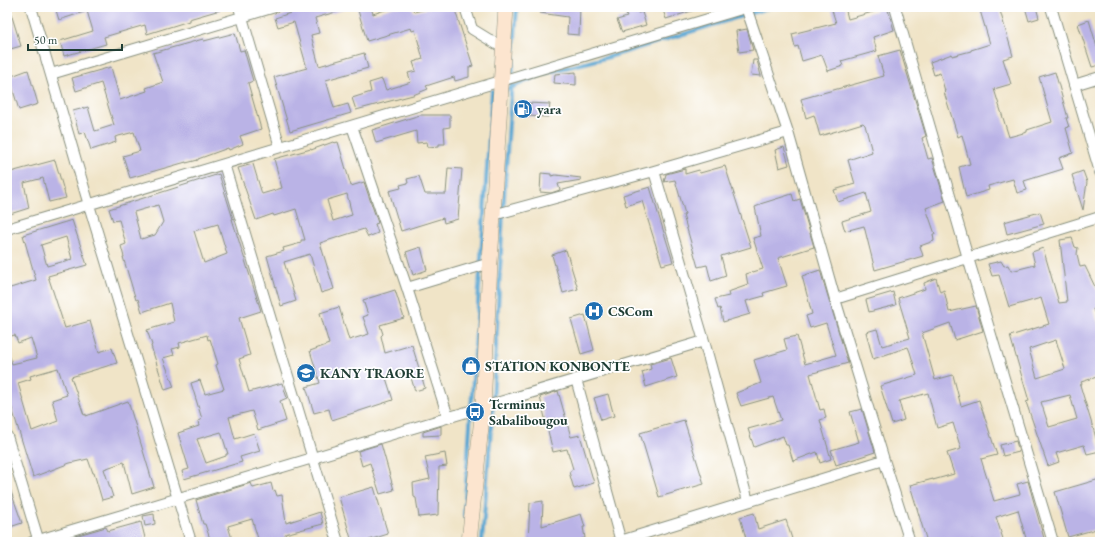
<svg xmlns="http://www.w3.org/2000/svg" width="1107" height="549" font-family="'EB Garamond',serif">
	<style>
		.lines { fill: none; stroke-linecap: round; stroke-linejoin: round }
		.stream { stroke: #59a6d2; stroke-width: 4 }
		.building { fill: #bab3e6; fill-rule: evenodd }
		.street-casing { stroke: #88907e; stroke-width: 12 }
		.secondary-casing { stroke: #88907e; stroke-width: 16 }
		.street { stroke: #fff; stroke-width: 10 }
		.secondary { stroke: #fce5cf; stroke-width: 15 }
		.labels { text-anchor: middle; stroke-width: 3.5; stroke-linejoin: round; paint-order: stroke }
		.poi-label { font-size: 14px; font-weight: bold; fill: #1f3d34; stroke: #fff; text-anchor: start }
	</style>
	<rect width="100%" height="100%" fill="#fff"/>
	<filter id="ink" filterUnits="userSpaceOnUse"><feTurbulence type="fractalNoise" baseFrequency=".025" numOctaves="2"/><feDisplacementMap in="SourceGraphic" scale="8" xChannelSelector="R" yChannelSelector="G"/><feConvolveMatrix kernelMatrix="1 2 1 2 8 2 1 2 1" color-interpolation-filters="sRGB"/></filter>
	<filter id="wash" filterUnits="userSpaceOnUse"><feTurbulence type="fractalNoise" baseFrequency=".012" numOctaves="4" result="noise"/><feDisplacementMap in="SourceGraphic" scale="16" xChannelSelector="R" yChannelSelector="G"/><feGaussianBlur stdDeviation="0.9" result="paint"/><feColorMatrix in="noise" values="0 0 0 0 0 0 0 0 0 0 0 0 0 0 0 0 0 1.4 0 .05"/><feComposite in="paint" operator="in"/></filter>
	<g filter="url(#wash)">
		<rect width="100%" height="100%" fill="#f0e4c7"/>
		<g class="lines">
			<path class="stream" d="M504,91L545,73L609,57L771,7
				M464,516L492,91L497,92
				M482,542L493,404L503,212L517,7"/>
		</g>
		<g id="blocks">
			<path class="building" d="M9,7L21,46L7,50V8Z
				M55,7H101L102,10L114,7H219L220,10L189,19V21L147,34L145,25L104,37L106,44L64,56L60,41L93,31L87,11L59,20Z
				M309,7H342L343,10L315,18L319,33L311,35L319,66L364,53L368,68L326,80L334,108L348,104L351,113L290,131L274,77L307,68L294,22L278,27L275,18Z
				M357,7H371L373,14L394,7H412L414,12L434,7H454L473,66L469,67V77L455,81L454,77L426,86L428,89L413,95L356,110L352,98L371,92L369,83L382,79L386,90L411,82L408,73L416,71L413,62L423,59L415,30L412,31L411,28L367,41Z
				M540,7H580L579,35L567,34L568,17L540,13Z
				M623,7H636L638,13L642,12L646,25L622,32L617,20L627,17Z
				M662,7H697L698,9L666,19Z
				M831,7H845L848,19L876,11L875,7H887L894,30L873,37L877,51L841,61L843,66L828,71L822,55L802,61L798,46L795,47L792,34L836,23Z
				M979,7H999L1013,56L1003,59L1011,84L994,89L1009,137L1027,132V130L1052,122L1039,77L1055,72L1068,118H1066L1069,127L1066,128L1073,153L1059,158L1063,169L1024,181L1027,190L1017,193L1013,179L988,186L989,190L966,197L959,167L970,164L962,135L958,137L944,92L945,91L940,73L934,75L930,62L952,54V56L971,51V50L990,44Z
				M1025,7H1036L1039,18L1029,21Z
				M1089,20L1097,47L1100,46V65L1092,67L1078,24Z
				M747,29L753,50L739,52L736,31Z
				M235,33L240,51L244,50L253,81L248,83L261,129L240,136L243,144L229,150L228,148L198,159V160L186,163V162L130,178L123,156L140,151L134,132L115,137L116,142L91,150L85,132L79,134L73,111L88,107L95,131L114,125L101,83L76,91L72,78L111,67L120,100L147,91L146,88L163,82L153,53L203,39L204,41Z
				M900,50L926,136L922,138L928,159L932,158L945,201L926,208L935,234H933L934,241L920,246L923,256L875,270L864,226L845,231L842,221L871,212L866,193L838,202L834,190L855,184L848,160L872,152L865,125L863,123L820,136L814,115L806,118L801,99L884,76L878,56Z
				M753,60H757L761,76L751,75Z
				M28,70L38,104L19,110L9,77Z
				M576,72V85L554,83L555,74Z
				M527,103L550,104L548,117L526,116Z
				M420,115H450V127L444,128L445,144H439V146L428,147L427,142L417,143L416,131L376,143L372,130Z
				M333,142L334,143L338,142L351,186L364,182L378,223L375,224L378,233L368,237L364,229L320,243L334,289L321,293L310,254L284,262L296,301L281,306L267,256L284,251L283,248L301,243V240H305L296,209L274,216L273,214L256,220L238,168L253,164L262,194L282,188L274,159L311,149V150ZM347,194L352,215L333,221L327,200Z
				M784,147L789,165L779,168L775,150Z
				M55,160L66,198L49,202L43,178L24,183L29,208L7,215V173Z
				M725,166L751,247L721,256L726,276L711,281L707,265L698,267L683,215L685,214L675,180L664,182L666,174L685,169V174L699,170L700,173Z
				M448,168L462,169L458,219L444,223L443,218L401,231L389,191L401,188L400,185L408,183L407,179L419,176L425,194H446Z
				M1083,171L1087,182L1083,210L1072,175Z
				M541,173L551,174V176L556,175L581,178V180L558,184L560,190L551,193L540,192Z
				M219,174L233,219H232L261,311L239,318L250,355L239,359L249,392L282,383L287,398L280,401L286,421L258,430L252,411L229,417L235,439L254,433L260,451L240,457L242,462L184,479L182,471L189,469L178,433L199,426L198,421L202,419L191,383L200,380L205,394L224,389L216,365L218,364L210,339L208,340L207,335L179,343L180,347L172,349L174,355L163,358L174,387L165,390L151,346L152,345L147,330L174,322L170,303L142,312L138,299L136,300L123,257H124L121,246L126,244L119,220L113,221L109,209ZM158,205L163,222L155,235L141,239L134,212ZM218,224L227,254L204,263L194,231ZM221,432L228,454H226V456L206,463L197,439Z
				M650,187L673,262L662,265L642,201L626,206L623,195Z
				M792,194L794,201L800,199L814,247L778,258L787,286L763,293L764,296L746,301L750,314L723,322L720,308L718,309L715,299L729,296L728,292L748,285L746,274L763,269L753,238L761,236L755,207L760,205V204Z
				M1040,212L1044,224L1007,234L1004,222Z
				M72,220L87,265L48,276L65,328L90,321L99,352L112,348L117,363L71,377L84,415L86,414V416L128,401L154,487L132,494L124,462L104,469L113,497L102,500L94,473H93L88,459L70,463L33,477L7,392V357H10L12,364L37,358L31,338L18,343L15,335L7,337V289L36,280L23,235ZM66,237L72,259L47,266L41,245ZM58,368L67,395L52,400L58,421L32,431L18,383L31,379L30,376Z
				M1072,238L1075,247L1078,248L1077,254L1080,267L1085,266L1100,297L1097,299L1099,307L1093,309L1100,329V376L1081,382L1082,384L1080,385L1100,451L1087,454L1084,445L1056,453L1059,462L1048,466L1026,402L1029,401L1010,336L1049,324L1041,298L1009,307L999,275L992,276L988,264L1001,261L1004,266L1008,265L1011,271L1035,265L1032,252L1043,248L1059,303L1067,302L1060,240ZM1056,340L1065,369L1037,378L1029,349ZM1070,395L1077,419L1049,427L1041,402Z
				M421,247L427,270L413,275L406,252Z
				M566,250L578,289L563,293L552,255Z
				M820,270L848,363L810,374L820,410L824,409L826,418L820,420L831,459L820,463L817,452L793,461L788,445H786L783,436L754,447L748,429L781,420L773,397L741,406L736,393L761,383L754,360L787,350L784,339L797,336L805,364L836,355L826,323L810,328L806,316L812,314L802,276Z
				M936,278L940,292L944,290L949,312L976,306L983,331L955,340L950,323L922,333L935,380L953,375L961,406L979,400L997,455L981,459L994,501L1020,494L1017,484L1028,481L1045,542H1027L1018,510L996,517L1004,542H973V540L962,542H927L910,485L933,479V480L954,474L947,453L961,449L953,423L937,428L928,393L899,401L904,420L892,424L880,386L917,375L910,352L908,347L873,359L866,332L877,329L882,346L910,338L898,298L925,289L924,283Z
				M395,290L404,318L380,325L383,334L381,336L385,353L412,345L425,388L415,391L409,371L386,378L393,400L332,420L329,409L314,413L306,387L320,383L310,351L329,344L320,313L339,307L349,340L369,334L363,317L368,315L363,300Z
				M893,292L896,305L869,312L866,300Z
				M585,315L594,350L581,354L571,319Z
				M671,358L677,377L646,387L642,372L651,369L650,364Z
				M558,391L571,437L580,435L594,483L574,489L569,472L573,469L567,449L553,452L540,397Z
				M608,394L614,416L601,420L594,398Z
				M862,409L875,452L836,465L831,450L859,442L850,412Z
				M684,420L704,484L659,497L640,433Z
				M441,426V435L423,436V432Z
				M1016,441L1019,452L1003,456L1000,445Z
				M381,444L394,490L380,494L370,463L362,466L358,451Z
				M445,453L447,466L439,467L438,515L419,517L416,498L414,497L413,483L430,479L425,457Z
				M1100,479V528L1068,537L1055,492Z
				M251,483L253,488L271,483L273,491L275,490L277,496L282,495L286,523L320,512L323,524L285,534L287,542H259L252,519L228,526L233,542H211L205,524H203L196,500Z
				M7,486H9L22,523L7,528Z
				M374,487L388,534L369,540L370,542H352L339,497Z
				M543,501L542,526L581,514L585,527H583L585,538L573,542H528L530,503Z
				M754,513L758,529L786,520L793,542H747L740,517Z
				M154,514L155,524L145,526L143,516Z
				M141,522L146,542H61V540L106,527L108,531Z"/>
		</g>
	</g>
	<g filter="url(#ink)">
		<use href="#blocks" fill-opacity="0" stroke="#88907e" stroke-width="1"/>
		<g class="lines">
			<defs>
				<path id="street" d="M31,7L89,205L191,542
					M239,7L280,147
					M465,7L472,29L503,48
					M746,7L788,132L835,299L884,460L910,542
					M895,7L968,258L1053,542
					M1051,7L1100,172
					M51,74L275,7
					M1074,85L1100,77
					M352,126L407,288L448,417
					M224,164L338,542
					M654,171L704,341L748,501
					M493,215L654,171L788,132
					M7,229L748,7
					M407,288L490,263
					M835,299L1100,217
					M576,379L621,542
					M7,436L39,542
					M32,542L704,341
					M617,542L884,460"/>
				<path id="secondary" d="M469,542L483,407L490,263L506,7"/>
			</defs>
			<use href="#street" class="street-casing"/>
			<use href="#secondary" class="secondary-casing"/>
			<use href="#street" class="street"/>
			<use href="#secondary" class="secondary"/>
		</g>
	</g>
	<defs>
		<symbol id="fuel-disc" viewBox="-11 -11 22 22"><circle r="9.5" fill="#1f6fb2" stroke="#fff"/><path d="M-5.5-6h7V0h2V4h1.3V-2.5L3-4.5l.8-.8L6-3V5H2.5V1h-1V6h-7ZM-4.2-4.7v3.2H.2V-4.7Z" fill="#fff"/></symbol>
		<symbol id="hospital-disc" viewBox="-11 -11 22 22"><circle r="9.5" fill="#1f6fb2" stroke="#fff"/><path d="M-5-5h3v3.5h4V-5h3V5h-3V1.5h-4V5h-3Z" fill="#fff"/></symbol>
		<symbol id="shop-disc" viewBox="-11 -11 22 22"><circle r="9.5" fill="#1f6fb2" stroke="#fff"/><path d="M-5-2.5h2.3a2.7 3.5 0 0 1 5.4 0H5L5.5 6h-11ZM-1.5-2.5h3a1.5 2.3 0 0 0-3 0Z" fill="#fff"/></symbol>
		<symbol id="school-disc" viewBox="-11 -11 22 22"><circle r="9.5" fill="#1f6fb2" stroke="#fff"/><path d="M0-5L7-2L0 1L-7-2ZM-4 1L0 2.5L4 1V4Q0 6-4 4Z" fill="#fff"/></symbol>
		<symbol id="bus-disc" viewBox="-11 -11 22 22"><circle r="9.5" fill="#1f6fb2" stroke="#fff"/><path d="M-5-6H5V4H4V6H2V4H-2V6H-4V4H-5ZM-3.5-4V0h7V-4ZM-3.5 1.2v1.5H-2V1.2ZM2 1.2v1.5H3.5V1.2Z" fill="#fff"/></symbol>
	</defs>
	<g fill-rule="evenodd">
		<use href="#fuel-disc" x="512" y="98" width="22" height="22"/>
		<use href="#hospital-disc" x="583" y="300" width="22" height="22"/>
		<use href="#shop-disc" x="460" y="355" width="22" height="22"/>
		<use href="#school-disc" x="295" y="362" width="22" height="22"/>
		<use href="#bus-disc" x="464" y="401" width="22" height="22"/>
	</g>
	<g class="labels">
		<g class="poi-label">
			<text x="537" y="114">yara</text>
			<text x="608" y="316">CSCom</text>
			<text x="485" y="371">STATION KONBONTE</text>
			<text x="320" y="378">KANY TRAORE</text>
			<text x="489" y="409">Terminus<tspan x="489" dy="16">Sabalibougou</tspan></text>
		</g>
	</g>
	<rect width="1107" height="549" fill="none" stroke="#fff" stroke-width="24"/>
	<path d="M28 44v6h94v-6" fill="none" stroke="#1f3d34" stroke-width="2"/>
	<text x="34" y="44" font-size="12" fill="#1f3d34" stroke="#ffffff" stroke-width="3" paint-order="stroke">50 m</text>
</svg>
